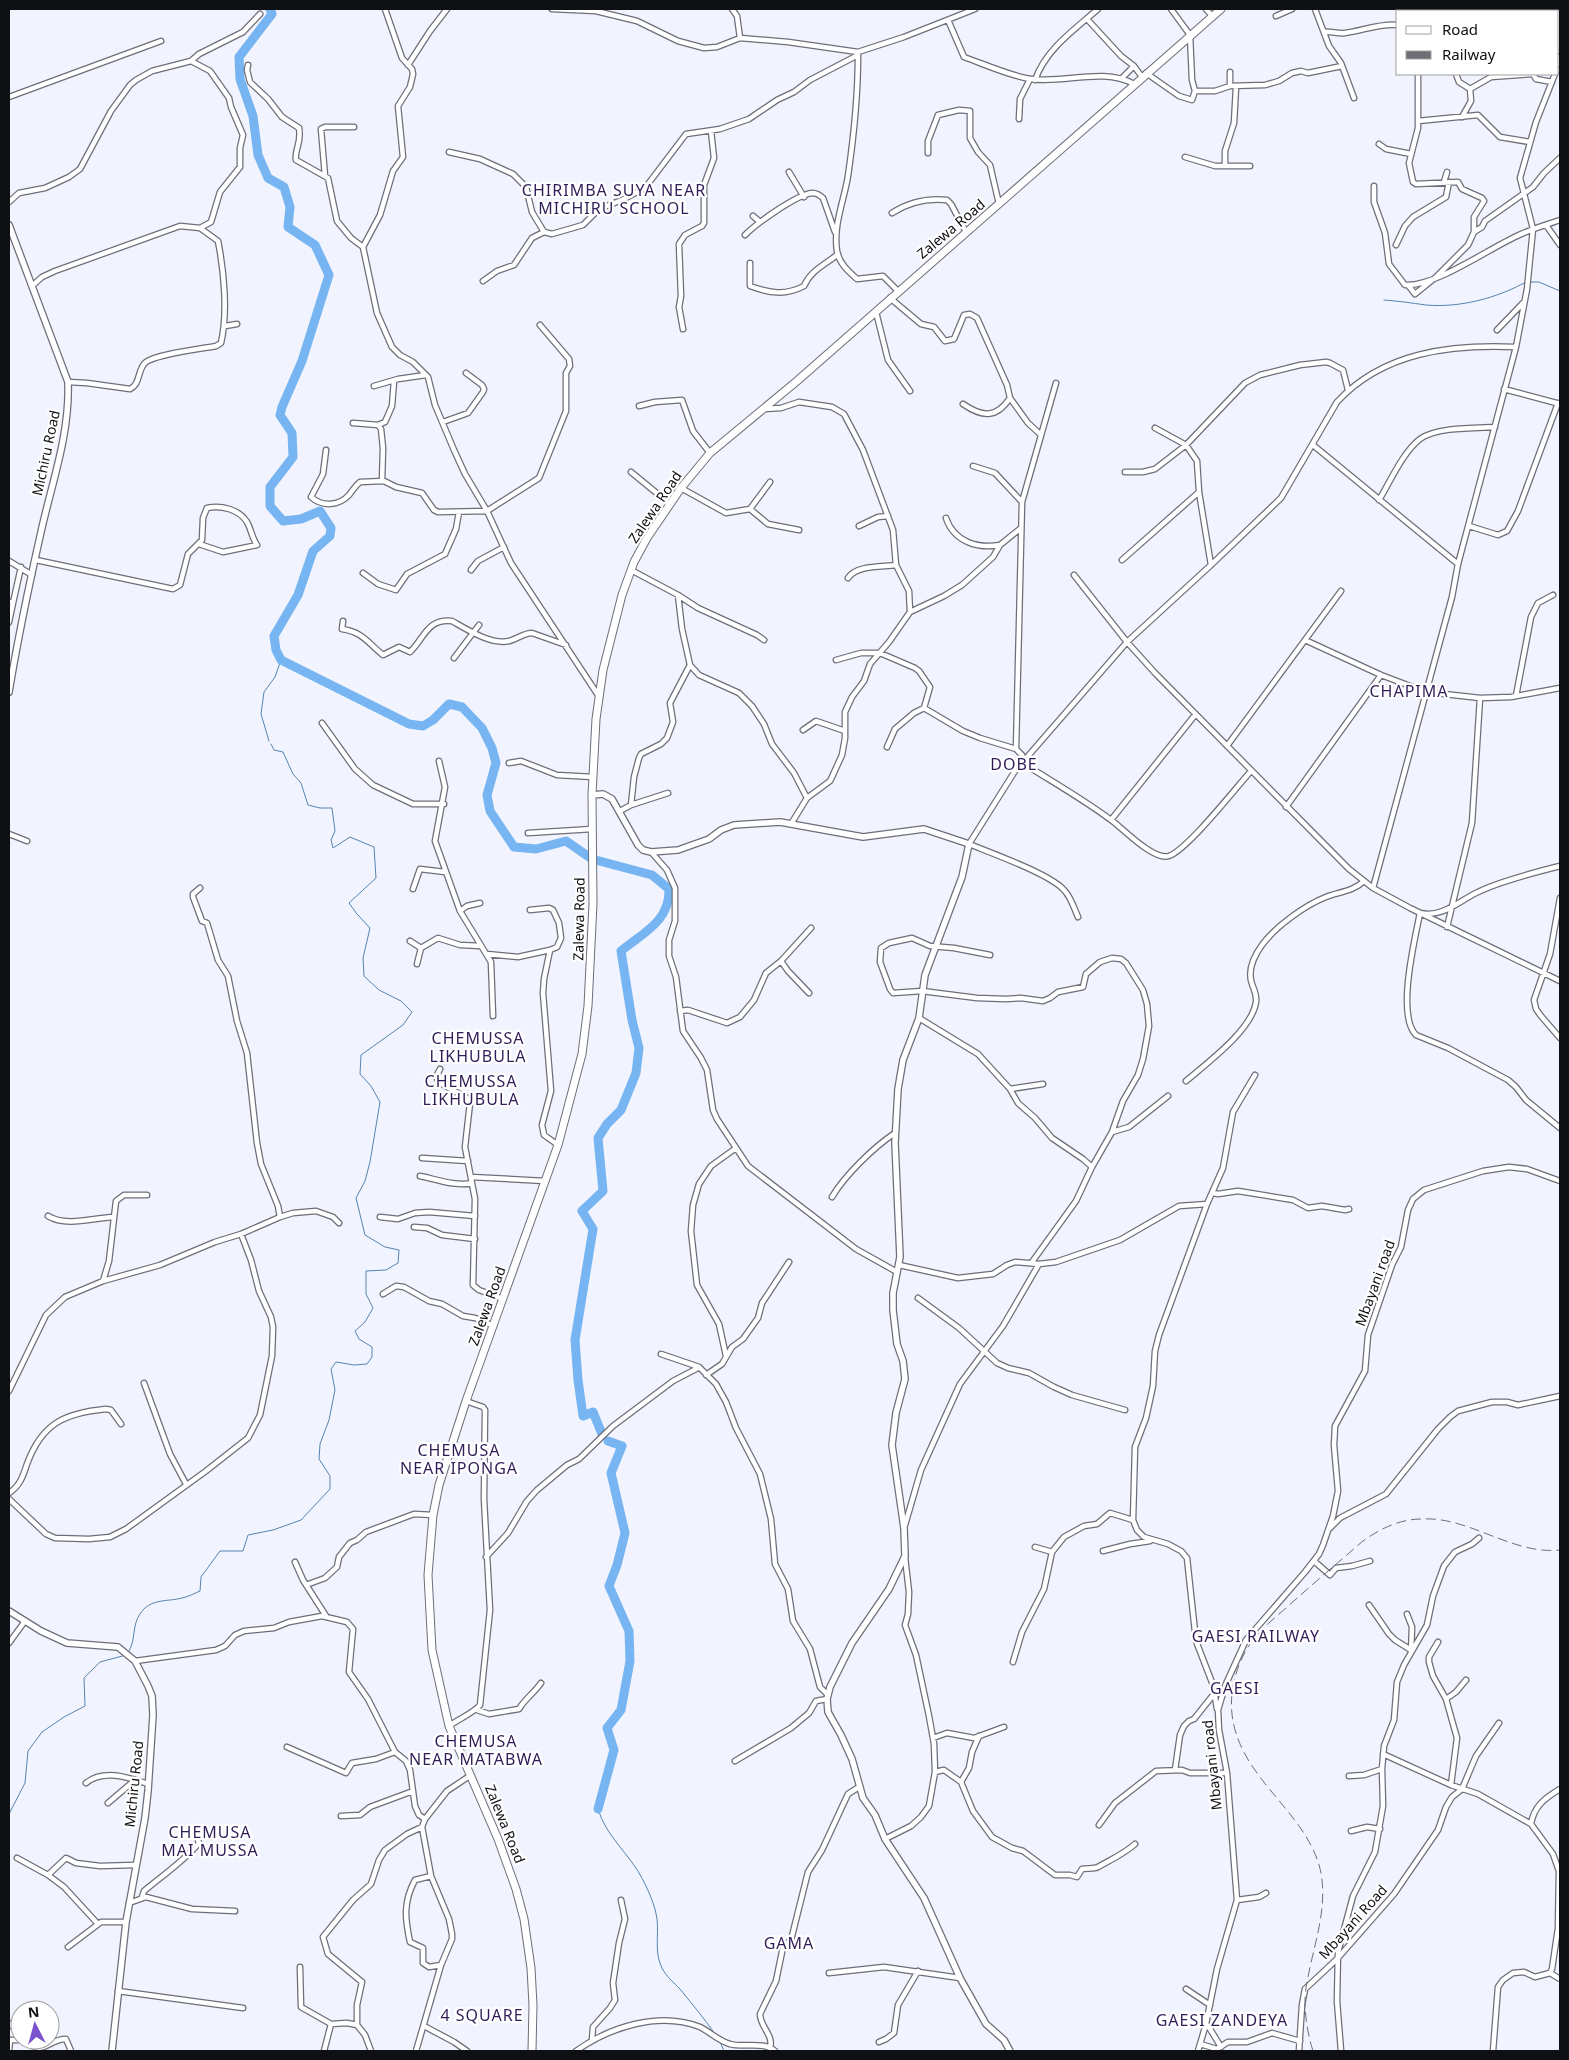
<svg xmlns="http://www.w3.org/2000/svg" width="1569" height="2060" font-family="'Noto Sans',sans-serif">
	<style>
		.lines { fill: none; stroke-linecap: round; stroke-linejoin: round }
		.stream { stroke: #5784ae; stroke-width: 1 }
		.river { stroke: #76b5f1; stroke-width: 9 }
		.minor-casing { stroke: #6d6e78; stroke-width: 7 }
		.tertiary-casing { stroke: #6d6e78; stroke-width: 8 }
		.trunk-casing { stroke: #6d6e78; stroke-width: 9 }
		.minor { stroke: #fff; stroke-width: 4.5 }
		.tertiary { stroke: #fff; stroke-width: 5.5 }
		.trunk { stroke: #fff; stroke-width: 7 }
		.rail { stroke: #6e6f75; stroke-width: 1; stroke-dasharray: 10 5; stroke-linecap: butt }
		.labels { text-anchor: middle; stroke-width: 4.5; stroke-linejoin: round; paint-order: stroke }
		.street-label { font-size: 14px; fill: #0f1013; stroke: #fff }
		.quarter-label { font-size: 16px; letter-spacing: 1px; fill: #311e58; stroke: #fff }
	</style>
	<rect width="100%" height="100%" fill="#f1f3fe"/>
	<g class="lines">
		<path class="stream" d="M1530,282H1539L1560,291
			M1384,300C1398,301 1412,303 1426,305C1460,308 1497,298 1526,282
			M269,741L261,714L264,692L275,677L281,660
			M129,1651C136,1639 132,1625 140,1614C150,1598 167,1602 182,1598C188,1597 195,1593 200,1591L201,1577L220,1551H243L248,1535L273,1530L301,1520L330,1489V1476L319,1459L320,1444L329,1420L335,1390L331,1369L336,1362L354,1365L367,1364L372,1357V1347L359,1339L355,1331L365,1322L373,1308L366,1294V1271L386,1270L398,1263L399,1250L385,1247L365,1235L356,1198L365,1181L370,1162L380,1102L371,1086L360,1074L361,1055L403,1025L412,1012L401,1001L379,990L364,976L363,958L370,928L357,914L349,903L376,878L374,847L350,837L333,848L331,840L335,831L332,808H320L308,805L301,783L293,774L283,752L274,750L271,744
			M598,1809C606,1837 630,1854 643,1880C649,1892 655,1905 657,1919C659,1936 654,1952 662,1968C666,1976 674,1983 680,1989C692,2004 704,2018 715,2034
			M9,1814L25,1783L28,1751L42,1732L64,1717L85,1706L84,1678L100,1662L126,1655
			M720,2042L724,2051"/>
		<path class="river" d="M270,9L272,14L239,57L240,79L253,116L258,155L268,178L284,187L290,207L288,227L315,245L329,275L302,361L282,407L280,415L292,433L293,457L270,487V506L283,521L301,519L320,511L331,528L330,536L313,551L298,595L274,636L276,650L281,660L409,724L423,726L433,720L449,704L462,707L482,728L492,748L496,763L487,795L490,811L514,847L536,849L566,841L592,859L652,875L669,889C670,921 644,932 621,951L632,1020L639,1048L636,1073L621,1110L607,1124L598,1138L603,1191L582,1211L593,1229L575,1340L578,1380L583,1416L593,1412L602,1434
			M598,1809L614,1750L607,1728L621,1710L630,1661L629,1631L609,1586L617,1565L625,1533L611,1473L622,1446L608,1441"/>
		<defs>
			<path id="minor" d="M385,9L402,58L412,69L413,74L410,87L398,106L403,157L393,171L380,215L363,247L377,313L392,347L400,355L413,362L428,377L435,405L454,450L465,474L487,511L511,563L598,695
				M552,9L596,11L637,21L678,41L704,48L717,47L740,38L788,42L858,52L904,37L975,9
				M732,9L737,16L740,38
				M1206,9L1212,16
				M1315,9L1329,46L1341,63L1354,98
				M1457,11L1459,9
				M1276,16L1292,9
				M1087,19L1121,56L1134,66L1142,77
				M948,20L964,57C984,64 1010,76 1031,79C1065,84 1102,67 1134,84
				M1324,32C1331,31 1338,34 1345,33C1362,31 1380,23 1398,25
				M858,54C858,94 854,135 848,176C844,201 833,225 837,251C839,263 848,271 857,279L883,276L898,291
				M1558,64L1560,56
				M248,65L247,70L250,82L268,99L282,117L299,128C302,143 294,150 296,160L328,178L337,221L351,238L363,247
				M408,65L430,31L447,9
				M1146,73L1179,96L1192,100L1195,91L1192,80L1190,35L1171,9
				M1456,74L1459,82L1470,89
				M1533,74L1536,79L1552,82
				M1122,78L1134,66
				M1035,80C1046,49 1074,30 1098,9
				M1230,86L1265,85L1279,81L1292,73L1301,71L1308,73L1342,66
				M1195,91H1215L1230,86V72
				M9,97L161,41
				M1462,117L1471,101L1470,89L1491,77L1532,74
				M1019,119L1020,99L1030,79
				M1418,121L1478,115L1500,137L1530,142
				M1379,144L1386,149L1411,154
				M449,152L480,159L513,174L526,187L532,212L544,232
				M928,153V141L938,115L959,110L970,111V138L978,152L990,165L999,204
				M1185,157L1215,166H1250
				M1225,166V151L1234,123L1236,87
				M789,172L804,197
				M325,176L321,129L325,127H354
				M1444,182L1447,172
				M1374,186V202L1385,233L1389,264L1405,285C1435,287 1488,249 1517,236C1531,229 1546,225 1560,220
				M9,202L19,193L45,188L69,177L80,169L111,111L130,85L136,80L152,71L191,61L199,54L243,32L260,14
				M892,213C909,202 927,198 947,200L951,204L966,232
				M753,216L760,222
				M1546,225L1560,245
				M1474,232L1482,227L1485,221L1533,187L1544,173L1560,158
				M745,235C757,223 796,195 812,193C817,193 820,195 823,198L835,232
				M1396,245L1405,226L1413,217L1446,197L1449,182
				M750,263V286C769,293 785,296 804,286C811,270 825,265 838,254
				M483,281L497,271L514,265L532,238L544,232L552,234L583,225L599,209L622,200L645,188L686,134L720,129L749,119L777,100L794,92L810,80L858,55
				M1408,285L1415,294L1436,277L1468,245L1474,232V217L1484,201L1482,198L1462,189L1458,182L1416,184L1413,182L1409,163L1418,128V74
				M32,286L42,277L55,271L180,226L200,228L211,222L220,192L240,167V148L243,135L231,107L229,98L210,71L191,61
				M890,298L921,324L934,327L945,341L954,339L964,315L970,314L977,318L1007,385L1010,398L1028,423L1040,434
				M876,312L888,360L910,391
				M225,326L237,324
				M683,329L679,307L681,296L679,244L685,235L702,226L704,223V185L714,158L711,131
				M1497,330L1523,303
				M68,382L87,383L130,389C141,384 137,369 146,362C157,354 200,349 216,346L221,343C228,313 224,271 218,241L200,228
				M374,386L398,379L426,375
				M1504,389L1560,404
				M963,404C982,417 996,419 1010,398
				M639,406L655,402L682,400L693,431L710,453
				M764,409L781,408L799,402L832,407L844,414L863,450L893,530L896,565L909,591L910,612L889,642L870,664L864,681L852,697L845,712V738L842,755L832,777L830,781L807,798L791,824
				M443,422L468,413L483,392L484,389L482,385L466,373
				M353,423L378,425L381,429L383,448L382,481
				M378,425L385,422L392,406L394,381
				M1155,428L1186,445L1197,461L1199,492L1211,565
				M1313,445L1458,564
				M326,450L323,474L311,497C322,507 339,506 349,495C353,490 355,486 360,482L384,481L396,487L422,493L434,510L438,512L487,511L539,478L566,411V373L570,366L569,359L540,325
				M973,466L995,473L1022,502
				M631,472L670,504
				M1125,472H1143L1155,469L1186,445L1245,383L1260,375L1300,365L1326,362L1330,363L1343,370L1348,390
				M681,488L726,513L750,509L770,482
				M1379,500C1390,482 1403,452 1420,439C1436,427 1475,428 1495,427
				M750,509L768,524L799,530
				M946,518C954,542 978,549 1000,545
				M859,526L878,517L888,516
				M1469,526L1498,535L1507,531L1518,511L1558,403
				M36,560L173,589L180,585L188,554L202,540L203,518L207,508C221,505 239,509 247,522C251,529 252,538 257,545L223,552L199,544
				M1122,560L1199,492
				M9,561L32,575
				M471,570L478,561L504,547
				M631,570L678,595L682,629L690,665L699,675L739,693L752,706L764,724L772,744L794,773L807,798
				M363,573L378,584L396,590L407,574L445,554L456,529L459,512
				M1074,575L1127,642L1155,673L1349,869L1373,888L1410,908L1560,981
				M848,578C856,565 882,567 896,565
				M678,595L698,608L757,635L764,640
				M9,602L13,603L9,622
				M13,603L21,567
				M910,612L944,596L962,585L993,557L1000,545L1021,528
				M343,621L342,629C363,632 368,643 383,655L399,647L410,652C424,639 427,618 452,621C468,630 491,645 509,641C517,639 524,633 532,633L566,645
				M1305,640L1381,675L1426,692L1480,698L1511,697L1560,688
				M454,658L479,625
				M836,660L861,653H880L915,668L919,671L930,687L924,708
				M1516,696L1531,617L1538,603L1553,595
				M322,723L355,769L373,785L413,804H444
				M803,730L816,721L845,731
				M1227,746L1341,591
				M887,747L895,729L914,713L924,708L963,731L980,738L1016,749L1022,755L1026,765C1056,784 1088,802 1115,823C1126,832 1155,861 1169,856C1188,849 1235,789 1251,771
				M1016,749L1022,502L1056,383
				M439,761L445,787L435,841L460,911L491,962L493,1016
				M509,763L521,761L557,775L593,777
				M631,805L634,777L639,758L641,754L661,744L667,738L673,722L670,703L690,665
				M1286,807L1381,675
				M620,811L631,805L668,793
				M1111,820L1195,715
				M528,833L592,829
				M9,834L27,841
				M651,852L667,870L675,888V921L669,940V956L676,977L683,1031L701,1058L707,1070L713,1110L717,1119L748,1166L856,1249L897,1272
				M1560,866C1536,872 1497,882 1476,893C1458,902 1441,918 1420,913C1415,939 1396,1015 1416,1035L1448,1048L1508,1080L1516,1087L1526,1100L1560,1128
				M200,888L193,894V897L202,921L207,923L218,960L228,976L237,1021L247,1053L257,1143L261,1164L278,1206L280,1217
				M1373,888L1452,597L1458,564L1516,347L1527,289L1533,229L1520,178L1536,122L1555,74
				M413,889L420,869L445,872
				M1560,898L1550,954L1534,1000L1536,1009L1541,1016L1560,1038
				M460,911L467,906L480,903
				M1078,917C1074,908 1071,897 1064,890C1050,874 991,853 969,844L1015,771L1127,642L1211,565L1281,498L1337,402C1383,352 1451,344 1516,347
				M1447,927L1472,823L1480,698
				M410,941L421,948
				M550,950L544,979L543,993L551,1091L542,1125L544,1135L558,1145
				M487,954L518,957L550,950L557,947L561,938L559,923L553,910L549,908L530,910
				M990,955L954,948L930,946L912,938L889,943L881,948L880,962L890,989L893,993L922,991L977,998L1006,999L1021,998L1043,1001L1050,998L1058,992L1083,987L1086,974L1100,962L1112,958L1121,959L1126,963L1143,990L1147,1004L1149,1026L1143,1059L1138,1075L1123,1101L1112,1132L1092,1167L1076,1201L1032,1262
				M781,961L788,971L809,993
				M417,964L421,948L438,938L460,945L481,946
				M680,1011L688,1010L727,1023L740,1017L754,1000L766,973L781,961L811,928
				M919,1018L978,1054L1010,1089L1018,1103L1035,1118L1052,1138L1083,1159L1092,1167
				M440,1069L436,1077L440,1083L467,1098L470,1103L465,1147L475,1199L473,1285L479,1290L503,1299
				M1186,1081C1207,1063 1252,1030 1256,1002C1257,995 1254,990 1252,984C1247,970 1254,956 1262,945C1275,927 1305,905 1326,897C1339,892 1354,891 1364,881
				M1010,1089L1043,1084
				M1112,1132L1129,1127L1168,1096
				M422,1158L468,1161
				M420,1176C435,1179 457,1187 472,1183
				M471,1177L545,1181
				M1213,1193L1218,1194L1238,1191L1293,1200L1308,1208L1322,1206L1345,1210L1349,1209
				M832,1197C845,1175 874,1147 895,1133
				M48,1216C66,1227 93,1218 113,1217
				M380,1217L398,1219L415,1213L429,1212L475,1216
				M414,1227L427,1228L442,1235L475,1239
				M899,1265L958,1278L993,1274L1007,1265L1015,1262L1039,1264L1056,1262L1120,1240L1179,1206L1207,1204
				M103,1281L109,1261L116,1201L124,1195H147
				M383,1294L396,1286L404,1287L429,1301L442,1304L463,1316L475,1318L494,1326
				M918,1298L959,1328L997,1363L1008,1368L1029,1373L1054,1387L1072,1395L1125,1410
				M661,1354L699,1367L716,1384L726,1402L736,1428L760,1474L771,1519L775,1564L788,1589L793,1621L810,1649L820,1687L828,1695
				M726,1356L719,1324L697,1285L691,1231L693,1205L699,1184L711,1166L736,1148
				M706,1375L722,1364L732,1347L743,1339L758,1318L762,1303L789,1262
				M144,1383L170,1454L186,1484
				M9,1391L46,1315L65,1297L103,1281L160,1265L215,1242L241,1234L280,1217L293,1213L316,1211L333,1217L339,1223
				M9,1493C20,1486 23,1476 27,1464C42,1423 65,1413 106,1409L111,1410L121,1424
				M9,1499L46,1534L55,1538L89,1539L110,1537L126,1529L206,1471L248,1438L260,1415L272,1356L273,1327L271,1317L259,1291L251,1260L241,1234
				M905,1525L921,1470L960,1384L1003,1326L1039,1264
				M1330,1528L1340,1518L1386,1494L1438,1429L1450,1417L1458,1411L1492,1402H1507L1518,1405L1560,1396
				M1035,1547L1052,1552L1064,1537L1084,1526L1097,1524L1110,1513L1133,1520
				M1103,1551L1130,1544L1150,1541
				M486,1557L508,1533L527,1501L537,1490L567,1465L579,1459L613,1426L673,1381L698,1368
				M1314,1561L1330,1575L1336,1568L1352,1566L1370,1561
				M295,1562L303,1580L326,1616
				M306,1585L325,1578L337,1567L339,1557L350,1543L357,1540L366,1532L414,1514L433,1515
				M1369,1605L1389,1634L1395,1640L1411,1650
				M1407,1614L1412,1627L1411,1652
				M1438,1642L1429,1657V1662L1433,1676L1446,1699L1457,1738L1451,1785
				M9,1643L25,1621
				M135,1661L216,1650L225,1646L235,1635L244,1631L274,1628L289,1622L322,1616L347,1622L353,1629L349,1672L368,1699L395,1752L406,1761L410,1770L415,1806L419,1815L425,1819
				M1013,1662L1022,1632L1044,1589L1052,1552
				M1446,1699L1456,1692L1466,1680
				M1217,1709L1213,1685L1196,1641L1187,1558L1181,1551L1168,1544L1144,1537L1137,1530L1133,1520L1135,1447L1146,1418L1153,1386L1155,1351L1159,1335L1207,1204L1223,1168L1233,1112L1255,1075
				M477,1710L489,1714L519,1709C524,1700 534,1693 541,1683
				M449,1726C457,1720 475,1712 480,1705L490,1610L484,1499L485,1410L483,1407L466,1401
				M933,1738L947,1733L974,1738L1004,1727
				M287,1747L346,1773L352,1763L376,1759L395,1752
				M1383,1754L1451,1785L1478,1794L1531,1824L1553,1854L1559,1871L1558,1928L1552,1969L1550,1973L1535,1977L1524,1972L1513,1973L1503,1980L1498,1987L1493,2051
				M735,1761L791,1728L809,1713L816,1701L827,1699
				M1175,1770L1180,1735L1184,1726L1189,1721L1194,1719L1214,1694
				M935,1772L944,1770L961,1782L973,1811L992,1837L1012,1848L1023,1851L1055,1875H1070L1077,1877L1082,1869C1087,1868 1094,1869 1098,1867C1110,1860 1124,1854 1135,1844
				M1349,1776L1364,1775L1382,1769
				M961,1782L969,1768L972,1752L979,1736
				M86,1783C104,1768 130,1778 148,1784
				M108,1803L135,1780
				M341,1816L360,1815L370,1807L413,1791
				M1531,1824C1534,1806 1545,1798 1560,1789
				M1099,1825L1115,1803L1156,1771L1182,1770L1190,1773H1227
				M1351,1831L1367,1827L1380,1829
				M885,1839L911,1826L921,1817L929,1806L935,1772L934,1744L929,1716L916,1655L905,1625L908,1614L909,1592L905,1557
				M17,1858L48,1875L64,1887L98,1924
				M48,1875L66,1858L76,1863L100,1866L135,1865
				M431,1876L415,1880C403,1902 405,1919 410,1942L423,1948V1963L429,1967L441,1965
				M142,1897L144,1891C163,1875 183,1862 199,1843L197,1837
				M1237,1900L1259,1897L1266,1893
				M129,1903L146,1897L192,1909L235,1911
				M68,1947L101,1922H126
				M300,1967L301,2007L331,2024L347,2023L357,2025L365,2035L371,2051
				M829,1973L884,1967L960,1978
				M1550,1973L1560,1979
				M1186,1989L1210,2005
				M118,1991L243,2008
				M9,2023L20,2034
				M1206,2024L1210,2029L1221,2047
				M357,2025V2005L362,1982L328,1954L323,1937L353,1900L371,1884L379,1860L385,1850L407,1834L422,1827
				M424,2026L454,2042L467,2051
				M25,2040C44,2058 47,2039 66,2039L71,2051
				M592,2040L593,2027L610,2008L615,2000L613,1983L619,1943L625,1919L621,1900
				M879,2042L886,2039L894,2033L898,2005L918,1971
				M1200,2044L1217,2049L1228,2042H1247L1272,2033L1300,2041
				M770,2048C774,2035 760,2027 760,2014L776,1981L783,1947L791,1940L808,1872L822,1850L848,1794L859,1787
				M9,2051L10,2040H20
				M324,2051L331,2024
				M416,2051L441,1965L452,1939V1934L449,1919L431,1876L422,1827L425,1819L447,1791L471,1775
				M576,2051C610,2027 659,2011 700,2027C710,2032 719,2041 730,2044C743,2048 764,2041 775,2051
				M1198,2051L1206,2024L1217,1969L1237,1900L1227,1773L1219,1730L1218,1710L1225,1686L1246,1640L1305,1572L1319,1554L1323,1545L1333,1516L1338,1491L1334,1445L1335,1426L1365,1371L1368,1335L1392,1265L1401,1247L1408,1210L1413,1199L1424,1190L1483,1171L1509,1167L1527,1169L1560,1181
				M1299,2051L1302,2005L1305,1989L1337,1959L1394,1894L1438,1830L1446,1807L1452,1797L1462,1789L1476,1756L1499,1723
				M1341,2051L1337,2001L1338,1952L1353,1896L1375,1852L1383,1806L1382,1769L1384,1746L1394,1720L1397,1682L1404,1665L1427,1625L1433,1596L1444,1566L1455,1552L1472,1544L1479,1538"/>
			<path id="tertiary" d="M9,225L68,382C70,434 52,482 41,532C29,585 18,638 9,692
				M592,795L603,794L612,799L638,845L643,850L651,852L678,850L709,839L721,830L734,825L780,822L863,837L924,829L969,844L962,877L925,975L919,1018L903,1060L898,1089L895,1143L900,1257L893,1293V1310L897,1344L903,1361L905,1379L896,1413L892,1445L904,1528L905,1556L889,1589L852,1643L830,1687L827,1699L828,1712L841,1735L852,1759L863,1798L875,1815L885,1839L924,1898L960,1978L986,2024L1004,2040L1010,2051
				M9,1611L41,1631L67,1643L118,1647L135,1661L148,1686L152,1696L153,1715L148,1791L145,1818L126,1922L112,2051"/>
			<path id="trunk" d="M532,2051L533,2005L531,1968L524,1919L516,1889L498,1839L449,1726L432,1650L428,1575L433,1515L439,1485L466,1401L558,1145L582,1054L588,1006L593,904L592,795L596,719L603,670L622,595L634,562L647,538L681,488L710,453L797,381L1221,9"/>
		</defs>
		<use href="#minor" class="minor-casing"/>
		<use href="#tertiary" class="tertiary-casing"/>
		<use href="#trunk" class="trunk-casing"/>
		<use href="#minor" class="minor"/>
		<use href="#tertiary" class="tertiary"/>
		<use href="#trunk" class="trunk"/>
		<path class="rail" d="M1313,2051C1307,2032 1303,2007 1306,1988C1312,1949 1328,1912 1321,1873C1310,1818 1252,1786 1236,1733C1227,1705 1232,1677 1245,1652C1255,1634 1271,1621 1286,1608C1304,1592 1322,1576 1341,1560C1351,1552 1361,1541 1372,1535C1386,1526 1404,1519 1421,1519C1470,1516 1511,1555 1560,1550"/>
	</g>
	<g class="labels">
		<g class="street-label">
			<text transform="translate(951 229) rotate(-40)" y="5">Zalewa Road</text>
			<text transform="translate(46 453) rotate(-78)" y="5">Michiru Road</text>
			<text transform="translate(655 507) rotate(-56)" y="5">Zalewa Road</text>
			<text transform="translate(579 919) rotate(-89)" y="5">Zalewa Road</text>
			<text transform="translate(1375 1283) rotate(-70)" y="5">Mbayani road</text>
			<text transform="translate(487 1306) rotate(-70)" y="5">Zalewa Road</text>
			<text transform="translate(1212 1765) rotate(-96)" y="5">Mbayani road</text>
			<text transform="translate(134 1784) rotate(-84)" y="5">Michiru Road</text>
			<text transform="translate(505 1824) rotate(68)" y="5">Zalewa Road</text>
			<text transform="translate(1353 1922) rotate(-48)" y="5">Mbayani Road</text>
		</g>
		<g class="quarter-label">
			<text x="614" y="196">CHIRIMBA SUYA NEAR<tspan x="614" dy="18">MICHIRU SCHOOL</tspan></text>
			<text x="1409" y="697">CHAPIMA</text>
			<text x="1014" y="770">DOBE</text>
			<text x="478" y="1044">CHEMUSSA<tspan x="478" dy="18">LIKHUBULA</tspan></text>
			<text x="471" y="1087">CHEMUSSA<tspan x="471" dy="18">LIKHUBULA</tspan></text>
			<text x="459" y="1456">CHEMUSA<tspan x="459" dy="18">NEAR IPONGA</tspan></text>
			<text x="1256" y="1642">GAESI RAILWAY</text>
			<text x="1235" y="1694">GAESI</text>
			<text x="476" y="1747">CHEMUSA<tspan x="476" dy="18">NEAR MATABWA</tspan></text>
			<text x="210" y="1838">CHEMUSA<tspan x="210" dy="18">MAI MUSSA</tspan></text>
			<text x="789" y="1949">GAMA</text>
			<text x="482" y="2021">4 SQUARE</text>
			<text x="1222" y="2026">GAESI ZANDEYA</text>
		</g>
	</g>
	<rect width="1569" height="2060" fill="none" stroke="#0f1013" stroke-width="20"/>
	<rect x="1396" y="10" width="162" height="65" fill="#ffffff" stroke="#9f9fa1"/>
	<rect x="1406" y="26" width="25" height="8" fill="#ffffff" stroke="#9f9fa1"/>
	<text x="1442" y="35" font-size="15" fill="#0f1013">Road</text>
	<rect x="1406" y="51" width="25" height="8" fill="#6e6f75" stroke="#9f9fa1"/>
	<text x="1442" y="60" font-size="15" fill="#0f1013">Railway</text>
	<g transform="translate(35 2025) rotate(354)"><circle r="24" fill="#ffffff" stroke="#9f9fa1"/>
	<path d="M0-4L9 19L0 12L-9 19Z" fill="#7b53cc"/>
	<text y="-8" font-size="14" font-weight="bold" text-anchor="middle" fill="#0f1013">N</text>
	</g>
</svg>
